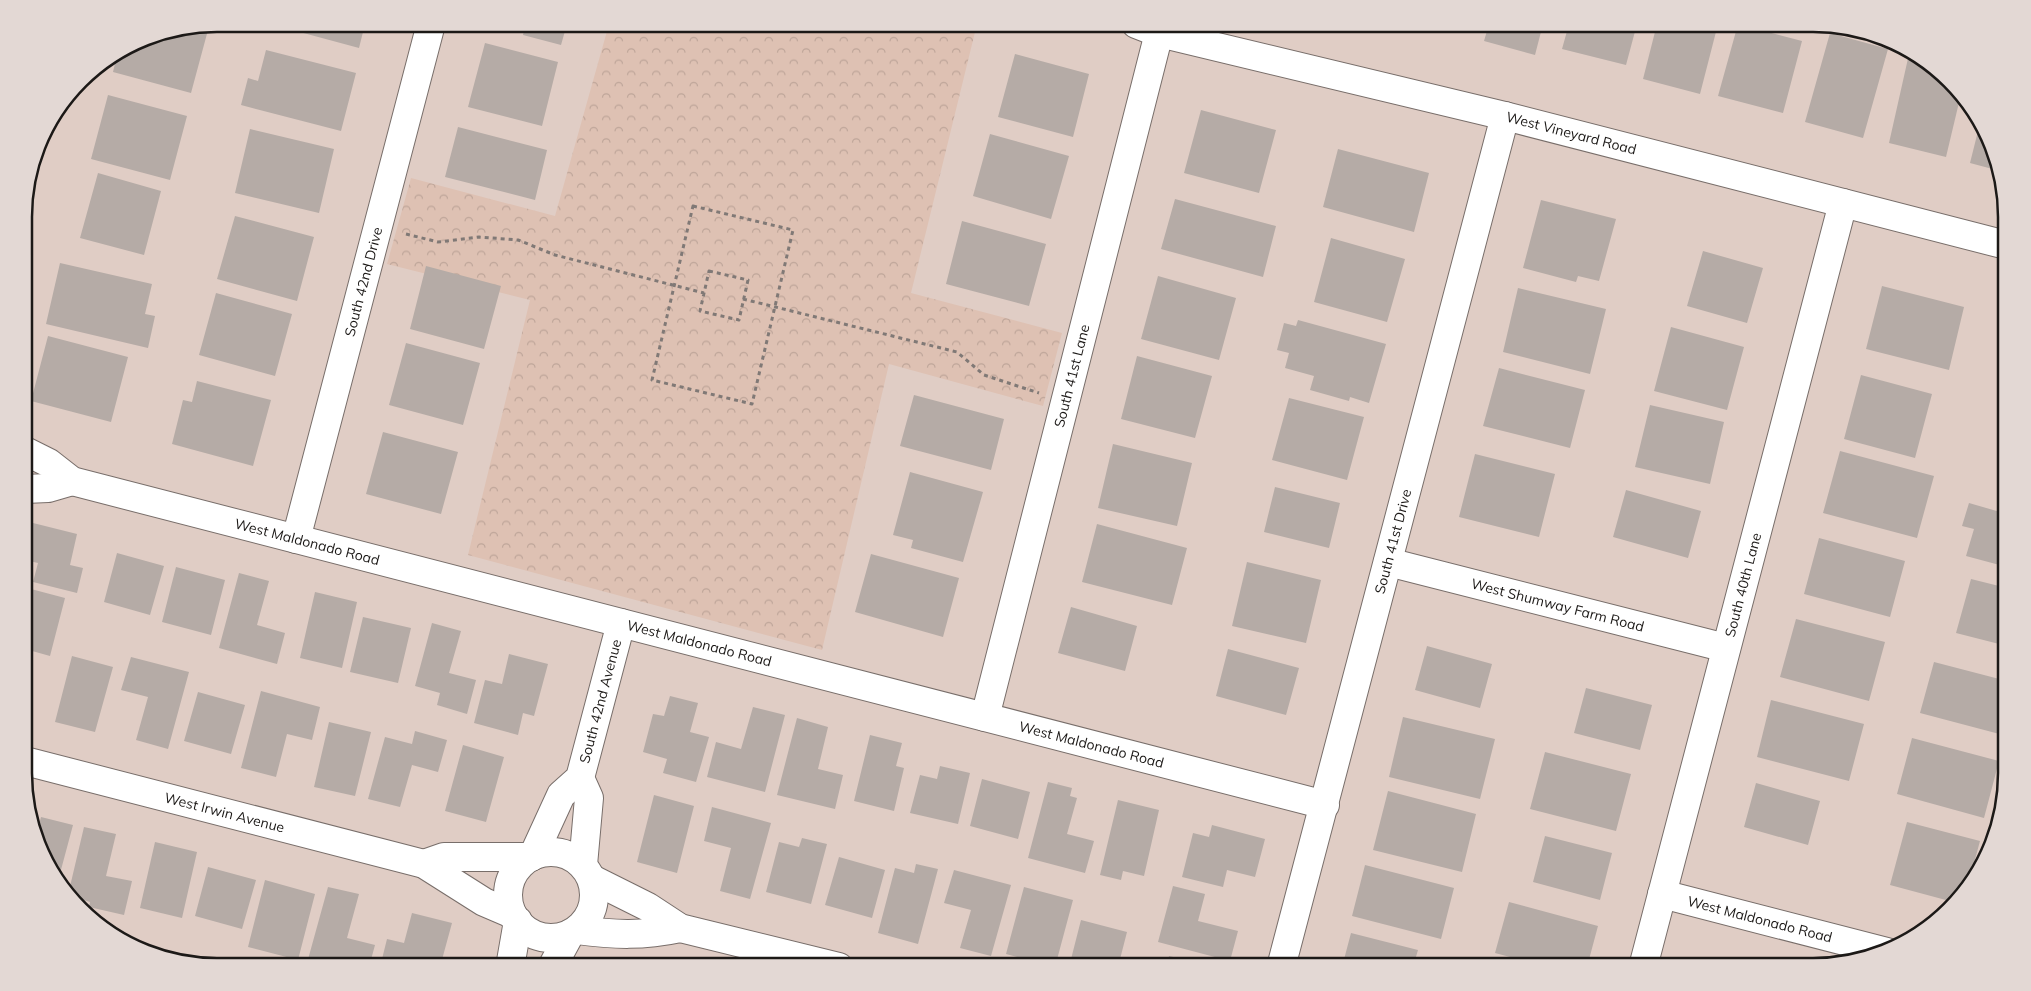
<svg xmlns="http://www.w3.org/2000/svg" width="2031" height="991" font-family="Mulish,sans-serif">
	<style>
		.built { fill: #e0cdc5 }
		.forest { fill: url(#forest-crowns) }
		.building { fill: #b5aba6 }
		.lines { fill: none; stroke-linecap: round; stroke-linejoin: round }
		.street-casing { stroke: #786e6a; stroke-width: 30 }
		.secondary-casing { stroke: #786e6a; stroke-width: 30 }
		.path { stroke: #807976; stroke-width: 3; stroke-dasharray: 4 4; stroke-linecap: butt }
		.street { stroke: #fff; stroke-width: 28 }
		.secondary { stroke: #fff; stroke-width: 28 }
		.labels { text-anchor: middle; stroke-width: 4; stroke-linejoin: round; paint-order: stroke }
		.street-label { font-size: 14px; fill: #1c1917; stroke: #f4e9e4 }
		.rim { fill: none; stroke: #1c1917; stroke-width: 2.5 }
	</style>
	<defs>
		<pattern id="forest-crowns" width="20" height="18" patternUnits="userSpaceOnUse" patternTransform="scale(1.25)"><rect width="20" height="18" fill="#dec1b3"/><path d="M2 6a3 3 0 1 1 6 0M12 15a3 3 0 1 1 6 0" fill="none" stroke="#bea599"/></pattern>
	</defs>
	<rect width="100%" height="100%" fill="#e7dcd7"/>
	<path class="built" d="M218,24H1813L1899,44L1967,100L1993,144L2006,193L2007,774L1987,859L1959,901L1921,934L1876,957L1826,967H218L132,947L64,891L38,847L25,799L24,205L44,132L90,72L144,38Z"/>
	<path class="forest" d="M609,24H977L911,293L1062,333L1043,406L889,364L822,650L468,555L530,300L387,264L411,178L555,216Z"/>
	<path class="building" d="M270,24H365L359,48Z
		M520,24H567L561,45L523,35L525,26Z
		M1489,24H1543L1535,55L1484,41Z
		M1569,24H1637L1626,65L1562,49Z
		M1657,24H1718L1700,94L1643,79Z
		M1738,24L1802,41L1783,113L1718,96Z
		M198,28L208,30L191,93L113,72L117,55L144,38Z
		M1830,33L1888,49L1863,138L1805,122Z
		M485,43L558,62L542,126L468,107Z
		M266,50L356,73L341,131L241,105L248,78L258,81Z
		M1015,54L1089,74L1073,137L998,117Z
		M1909,54L1961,94L1946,157L1889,143Z
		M108,95L187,116L170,180L91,159Z
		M1201,110L1276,130L1259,193L1184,173Z
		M1980,123L1993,144L2000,171L1970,163Z
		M458,127L547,150L535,200L445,177Z
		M250,129L334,149L319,213L235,193Z
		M990,134L1069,156L1051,219L973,196Z
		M1338,149L1429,173L1414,232L1323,207Z
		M98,173L161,191L144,255L80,238Z
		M1175,199L1276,226L1263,277L1161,249Z
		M1541,200L1616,219L1599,281L1578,276L1576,282L1523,268Z
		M235,216L314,237L297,301L217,279Z
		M962,221L1046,244L1029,306L946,284Z
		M1331,238L1405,259L1387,322L1314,302Z
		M1703,251L1763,268L1747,323L1687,306Z
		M60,263L152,284L145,314L155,316L148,348L46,324Z
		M426,266L501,286L484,349L410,329Z
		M1158,276L1236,298L1219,360L1141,339Z
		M1882,286L1964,307L1949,370L1866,349Z
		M1518,288L1606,309L1590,374L1503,352Z
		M216,293L292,314L275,376L199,355Z
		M1298,320L1386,344L1369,403L1350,397L1349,401L1310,390L1314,376L1285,368L1289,353L1277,350L1284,323L1296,326Z
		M1671,327L1744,347L1727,410L1654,391Z
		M48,336L128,357L111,422L31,401Z
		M406,343L480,363L463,425L389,405Z
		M1137,356L1212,376L1195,438L1121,419Z
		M1499,368L1585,390L1570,448L1483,426Z
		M1861,375L1932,394L1915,458L1844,439Z
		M197,381L271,400L253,466L172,444L183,400L192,402Z
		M914,395L1004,419L991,470L900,446Z
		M1289,398L1364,417L1347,480L1272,460Z
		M1650,405L1724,422L1710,484L1635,467Z
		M383,432L458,452L441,514L366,494Z
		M1113,444L1192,463L1177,526L1098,508Z
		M2006,447V469L2000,467Z
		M1840,451L1934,476L1917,538L1823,513Z
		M1475,454L1555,474L1539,537L1459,517Z
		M910,472L983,492L963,562L911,548L913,540L893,535Z
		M1275,487L1340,503L1329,548L1264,532Z
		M1626,490L1701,511L1688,558L1613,537Z
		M1969,503L2007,514V567L1966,556L1974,529L1962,526Z
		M25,521L77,534L70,565L83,568L77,593L33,582L38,563L25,560Z
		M1097,524L1187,548L1172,605L1082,582Z
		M1819,538L1905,561L1890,617L1804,594Z
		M117,553L164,566L150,615L104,602Z
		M871,554L959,578L943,637L855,612Z
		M1247,562L1321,580L1306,643L1232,626Z
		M176,567L225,580L211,635L162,622Z
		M239,573L269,581L257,625L285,633L277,664L219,648Z
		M1971,579L2007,588V646L1956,633Z
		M31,589L65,598L50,656L25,649V611Z
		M315,592L357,602L342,668L300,658Z
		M1071,607L1137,626L1125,671L1058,653Z
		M363,617L411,628L398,683L350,672Z
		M1796,619L1885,642L1869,701L1780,677Z
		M432,623L461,631L449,673L476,680L467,714L437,705L440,693L415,686Z
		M1427,646L1492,664L1480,708L1415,690Z
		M1228,649L1299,668L1286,715L1216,696Z
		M509,654L548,664L534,716L523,713L518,735L474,723L485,680L502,684Z
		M72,656L113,667L95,732L55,722Z
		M131,657L189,672L168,749L136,740L148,697L121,690Z
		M1934,662L2007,681V736L1920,713Z
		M1586,688L1652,705L1640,750L1574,733Z
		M261,691L320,707L312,740L287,734L276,777L241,768Z
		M198,692L245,705L231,754L184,741Z
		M670,696L698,703L690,732L709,737L696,782L663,773L667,759L643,752L653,714L664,716Z
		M1771,700L1864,724L1849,781L1757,757Z
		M753,707L785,715L765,792L707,777L716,742L741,749Z
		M1403,717L1495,739L1480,799L1389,777Z
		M797,718L828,727L818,769L843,775L835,809L777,795Z
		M329,722L371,732L355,796L314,787Z
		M415,731L447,740L438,772L412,765L400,807L368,799L385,737L412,744Z
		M870,735L902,743L896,766L904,768L894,811L854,801Z
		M1912,738L1999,761L1984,818L1897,794Z
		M463,745L504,757L486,822L445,811Z
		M1545,752L1631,774L1616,831L1530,809Z
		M940,766L970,773L958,824L910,813L920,775L937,779Z
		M982,779L1030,792L1018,839L970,826Z
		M1048,782L1072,788L1070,796L1077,798L1067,834L1094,841L1085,873L1028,858Z
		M1756,783L1820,801L1808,845L1744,827Z
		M1388,791L1476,814L1462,872L1373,850Z
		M654,795L694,806L677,873L637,862Z
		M1118,800L1159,810L1144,876L1123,871L1121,880L1100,875Z
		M712,807L771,823L750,899L720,891L731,848L704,841Z
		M41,817L73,825L58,881L38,847L36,837Z
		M1907,822L1980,841L1967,889L1957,903L1890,885Z
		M1212,825L1265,839L1255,877L1227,870L1223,887L1182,877L1193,833L1209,837Z
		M84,827L116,834L106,876L132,881L124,915L89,907L90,902L68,895Z
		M1545,836L1612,853L1600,900L1533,882Z
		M802,838L827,844L811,904L766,892L779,842L799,847Z
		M155,842L197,852L182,918L140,908Z
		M839,857L885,870L872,918L825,905Z
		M916,864L938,869L918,944L878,933L895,868L914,873Z
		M1365,865L1454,888L1441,939L1352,916Z
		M208,867L256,880L242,929L195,916Z
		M954,870L1011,885L991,956L960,948L971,910L944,903Z
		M265,880L315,894L298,960L248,947Z
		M1173,886L1205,894L1198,921L1238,931L1230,961L1158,942Z
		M328,887L359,894L347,938L375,945L369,967H324L307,963Z
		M1024,887L1073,900L1055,967L1006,954Z
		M1509,902L1598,926L1587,967H1547L1495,953Z
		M412,913L452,923L440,967H380L387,939L404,943Z
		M1081,920L1127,932L1118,967H1069Z
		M1351,933L1418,950L1413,967H1342Z
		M1169,956L1212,966V967H1166Z
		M1733,958L1763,966V967H1730Z
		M1710,962L1724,966V967H1709Z"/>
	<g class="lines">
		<defs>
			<g id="street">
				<path id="s1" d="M25,451L49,463L72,481L1325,805"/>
				<path d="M25,489L48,488L72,481"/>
				<path id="s2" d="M296,539L431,24"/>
				<path id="s3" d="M1388,562L1726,648"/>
				<path id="s4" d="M985,717L1159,33"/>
				<path id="s5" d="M25,761L424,864L484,902L512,914"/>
				<path d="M580,778L589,798L583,865"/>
				<circle cx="551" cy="895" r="43"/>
				<path id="s6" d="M533,856L561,795L580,778L621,623"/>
				<path d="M424,864L444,857H531"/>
				<path d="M592,879L648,907L680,928L839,967"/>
				<path id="s7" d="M1662,894L1887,952"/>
				<path d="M577,930C615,935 643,936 680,928"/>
				<path d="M510,967L518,921"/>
				<path d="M552,967L570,934"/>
				<path id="s8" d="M1281,967L1505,116"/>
				<path id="s9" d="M1643,967L1843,203"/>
			</g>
			<g id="secondary">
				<path id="s10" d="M1136,24L1159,33L1505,116L2006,245"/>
			</g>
		</defs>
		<use href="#street" class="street-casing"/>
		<use href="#secondary" class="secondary-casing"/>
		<path class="path" d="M693,206L793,230L752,404L652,380Z
			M406,234L438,242L479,237L518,240L555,255L704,293
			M709,271L748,280L739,320L700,311Z
			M743,299L957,352L984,375L1039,393"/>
		<use href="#street" class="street"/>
		<use href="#secondary" class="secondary"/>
	</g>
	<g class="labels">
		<g class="street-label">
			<text dy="5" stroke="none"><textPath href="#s10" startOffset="449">West Vineyard Road</textPath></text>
			<text dy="5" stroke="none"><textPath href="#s2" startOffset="266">South 42nd Drive</textPath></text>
			<text dy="5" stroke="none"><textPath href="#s4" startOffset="352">South 41st Lane</textPath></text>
			<text dy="5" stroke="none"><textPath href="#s1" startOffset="299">West Maldonado Road</textPath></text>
			<text dy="5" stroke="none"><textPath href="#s8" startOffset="440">South 41st Drive</textPath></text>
			<text dy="5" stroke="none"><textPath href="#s9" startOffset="395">South 40th Lane</textPath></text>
			<text dy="5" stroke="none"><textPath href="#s3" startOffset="175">West Shumway Farm Road</textPath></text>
			<text dy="5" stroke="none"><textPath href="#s1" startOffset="704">West Maldonado Road</textPath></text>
			<text dy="5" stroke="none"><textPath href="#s6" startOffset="172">South 42nd Avenue</textPath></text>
			<text dy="5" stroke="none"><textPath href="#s1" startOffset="1109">West Maldonado Road</textPath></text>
			<text dy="5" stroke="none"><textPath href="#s5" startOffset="206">West Irwin Avenue</textPath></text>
			<text dy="5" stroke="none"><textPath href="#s7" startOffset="101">West Maldonado Road</textPath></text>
		</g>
	</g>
	<path d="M0 0H2031V991H0ZM217 32H1813A185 185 0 0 1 1998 217V773A185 185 0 0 1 1813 958H217A185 185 0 0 1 32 773V217A185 185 0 0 1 217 32Z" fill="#e3d8d4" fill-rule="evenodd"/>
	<path class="rim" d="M217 32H1813A185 185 0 0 1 1998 217V773A185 185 0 0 1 1813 958H217A185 185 0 0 1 32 773V217A185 185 0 0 1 217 32Z"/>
</svg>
